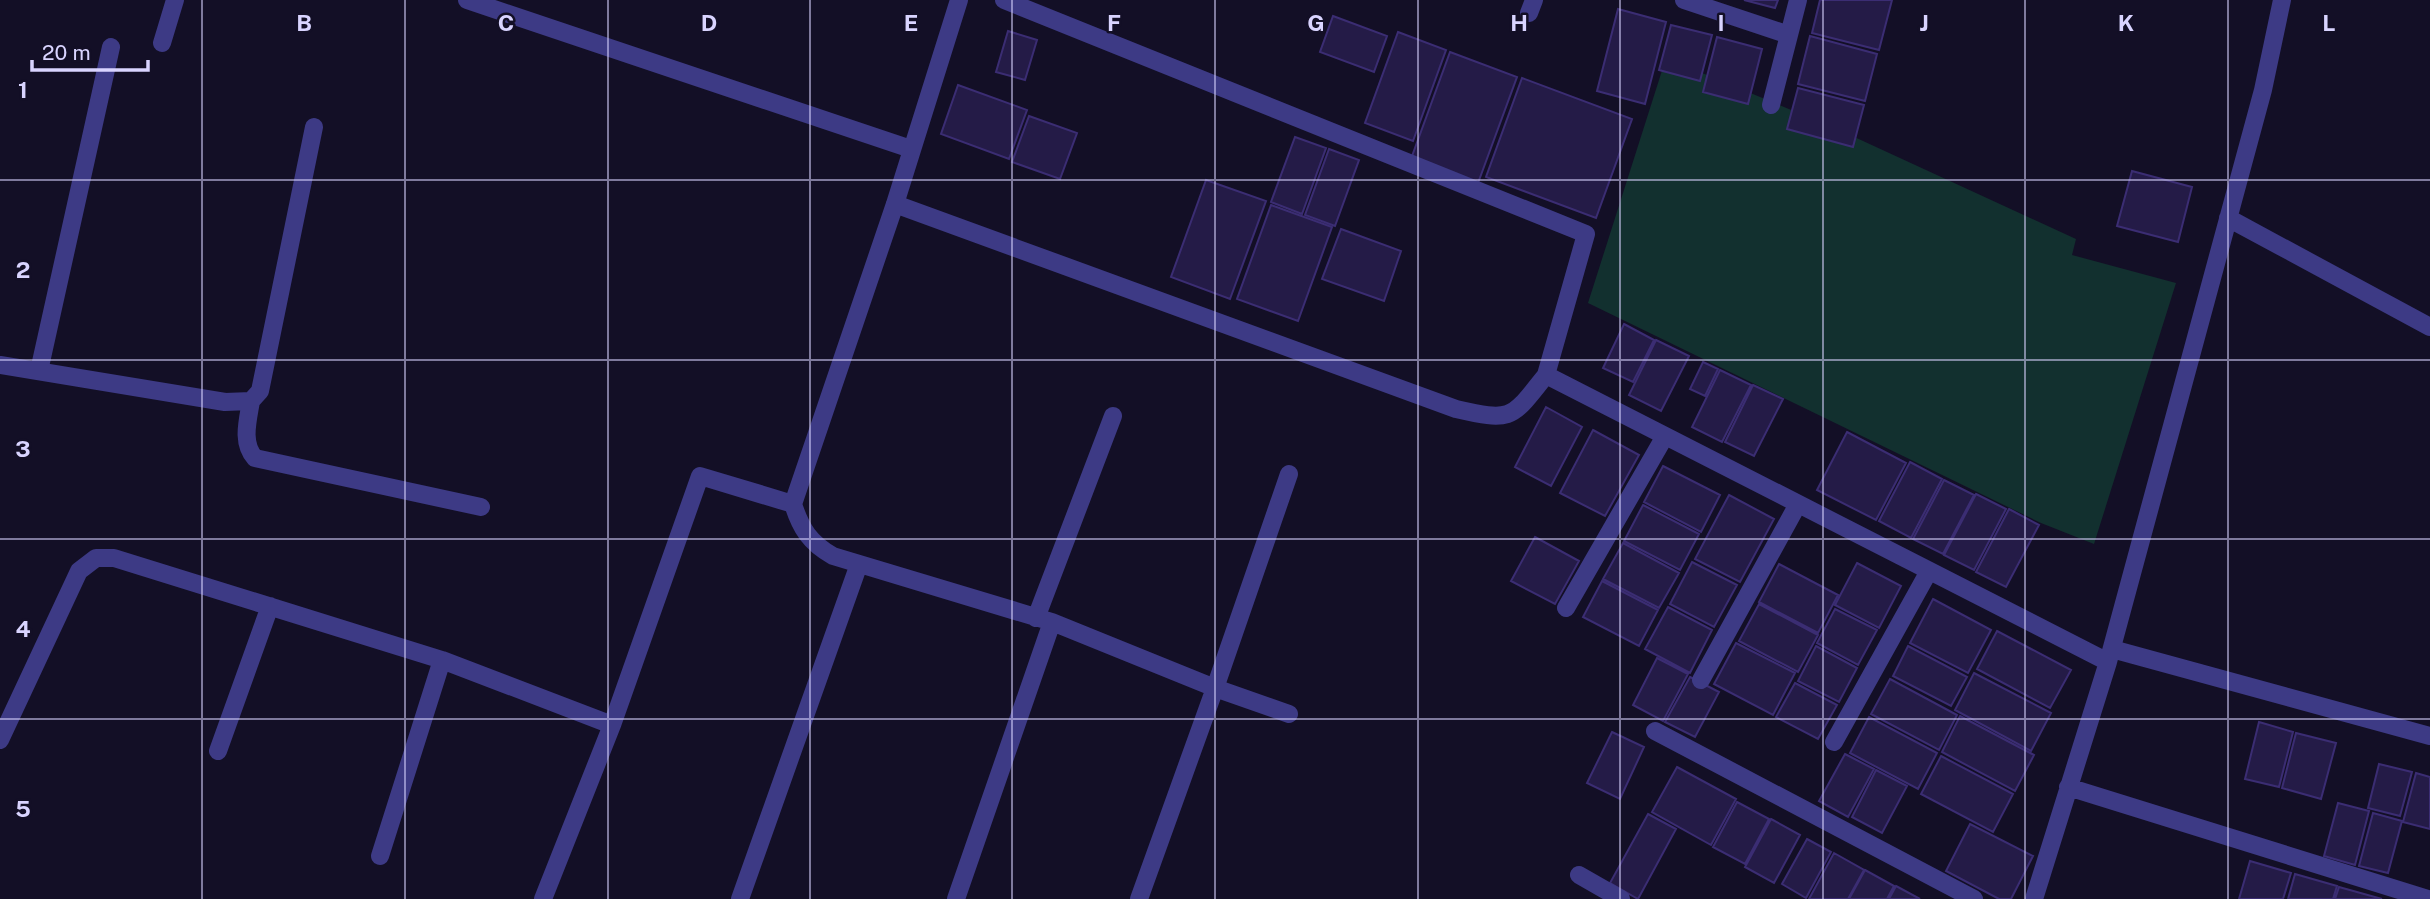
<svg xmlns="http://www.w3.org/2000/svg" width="2430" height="899" font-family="'Public Sans',sans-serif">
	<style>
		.green { fill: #12302f }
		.building { fill: #241b47; stroke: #3b2d73; stroke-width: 2 }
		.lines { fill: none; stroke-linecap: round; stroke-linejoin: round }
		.minor { stroke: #3d3a85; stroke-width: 18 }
		.grid { fill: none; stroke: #d9d4ff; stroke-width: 2; stroke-opacity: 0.55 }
		.grid-label { font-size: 23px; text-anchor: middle; font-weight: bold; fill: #d9d4ff; stroke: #130f26; stroke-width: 5; stroke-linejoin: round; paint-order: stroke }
	</style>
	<rect width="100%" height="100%" fill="#130f26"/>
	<path class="green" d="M1666,58L1837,129L2076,239L2072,255L2176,283L2094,544L2041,523L1588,303Z"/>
	<path class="building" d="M1744,0H1778L1775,8Z
		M1820,0H1892L1879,50L1812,33Z
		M1618,9L1666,22L1645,104L1597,91Z
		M1333,16L1387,36L1374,72L1320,52Z
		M1671,25L1712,35L1700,81L1659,70Z
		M1008,31L1037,40L1025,80L996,72Z
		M1398,32L1446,50L1413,141L1365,123Z
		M1810,36L1877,54L1865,101L1798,84Z
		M1717,37L1762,49L1748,104L1703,92Z
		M1450,52L1517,77L1478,183L1411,159Z
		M1522,78L1632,119L1596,218L1486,177Z
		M958,85L1027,110L1009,159L941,134Z
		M1798,88L1864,105L1853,147L1787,129Z
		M1029,116L1077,133L1060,179L1012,162Z
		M1295,137L1326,148L1302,214L1271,202Z
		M1329,149L1359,160L1335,226L1305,215Z
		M2132,171L2192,187L2178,242L2117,226Z
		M1206,180L1266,201L1230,299L1171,277Z
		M1271,205L1332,227L1298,321L1237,299Z
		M1341,229L1401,251L1384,301L1322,279Z
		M1624,324L1654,340L1633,382L1603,368Z
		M1656,340L1689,356L1661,411L1629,395Z
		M1703,362L1718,369L1705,396L1690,389Z
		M1720,370L1751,385L1722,442L1692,427Z
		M1753,385L1783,399L1754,456L1725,442Z
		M1546,407L1582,427L1551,486L1515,467Z
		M1593,430L1639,455L1605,516L1560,493Z
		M1847,432L1906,463L1876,520L1817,490Z
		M1910,462L1942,479L1911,538L1879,521Z
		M1663,466L1720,495L1701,532L1644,502Z
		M1944,480L1974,495L1943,554L1913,539Z
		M1976,494L2006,509L1974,570L1944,555Z
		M1729,495L1774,519L1740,582L1695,559Z
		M1643,505L1699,534L1680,570L1624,541Z
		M2009,509L2039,525L2006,587L1976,572Z
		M1535,537L1579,561L1555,604L1511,581Z
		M1623,543L1679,573L1659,608L1603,579Z
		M1692,562L1737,585L1714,627L1670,604Z
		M1857,563L1901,586L1879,628L1835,605Z
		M1779,564L1838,595L1818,633L1759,602Z
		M1602,581L1658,610L1639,646L1583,617Z
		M1933,599L1991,630L1968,673L1910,643Z
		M1759,604L1818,635L1798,672L1739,641Z
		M1668,607L1712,630L1690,673L1645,649Z
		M1835,609L1877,630L1858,665L1817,643Z
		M1997,631L2071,670L2050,708L1977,669Z
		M1736,643L1795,673L1773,715L1714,684Z
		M1816,646L1857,668L1839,702L1798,681Z
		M1908,646L1967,677L1951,706L1893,676Z
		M1657,658L1688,674L1663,721L1633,705Z
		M1974,673L2051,713L2031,751L1955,710Z
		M1690,677L1719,692L1695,737L1665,722Z
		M1890,679L1957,715L1939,750L1871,714Z
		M1795,683L1837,705L1818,739L1776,717Z
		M1960,716L2034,755L2015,791L1942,752Z
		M1869,717L1937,753L1918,789L1850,753Z
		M2259,722L2293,732L2279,787L2245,779Z
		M1612,732L1644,747L1620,799L1587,783Z
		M2296,733L2336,743L2321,799L2282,788Z
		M1845,754L1874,769L1848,817L1819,801Z
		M1941,756L2013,794L1993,832L1921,794Z
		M2379,764L2412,772L2400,816L2368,808Z
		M1677,767L1736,799L1711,845L1652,812Z
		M1876,770L1907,786L1882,833L1852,817Z
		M2416,773L2430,777V829L2403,822Z
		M1737,802L1769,819L1745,864L1713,847Z
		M2338,803L2369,811L2355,865L2324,856Z
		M2373,813L2402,821L2388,873L2359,866Z
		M1648,814L1676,829L1638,899L1610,883Z
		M1771,819L1800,835L1774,883L1745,867Z
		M1970,824L2033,856L2011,899H1999L1946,871Z
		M1807,839L1831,852L1806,898L1782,884Z
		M1834,853L1864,870L1848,899H1809Z
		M2250,861L2291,873L2283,899H2239Z
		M1865,870L1894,886L1887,899H1849Z
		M2295,874L2337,886L2333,899H2288Z
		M1896,886L1920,899H1889Z
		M2339,887L2382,899H2335Z"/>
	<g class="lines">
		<path class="minor" d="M467,0L911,149
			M1004,0L1586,234L1546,375L2108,662L2263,90L2282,0
			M1684,0L1789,35
			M1529,13L1534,0
			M162,43L175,0
			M1771,105L1798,0
			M895,204L1456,409C1513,422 1511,419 1546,375
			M2228,218L2430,327
			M0,365L225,402L251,401L260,391L314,127
			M39,371L111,47
			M251,401C248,420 241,443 255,458L481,507
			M793,504C801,529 810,543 833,556L1052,622L1215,688L1289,474
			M1566,608L1665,436
			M1036,618L1113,416
			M2112,649L2430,736
			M1701,680L1798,504
			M1655,731L1974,899
			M0,740L79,571L96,558H114L442,660L612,725
			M1834,742L1929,571
			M218,751L270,606
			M2068,787L2428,899
			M380,856L442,660
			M1579,875L1621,899
			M543,899L612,725L700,476L793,504L895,204L959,0
			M740,899L859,564
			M956,899L1052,622
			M1139,899L1215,688L1289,714
			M2034,899L2108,662"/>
	</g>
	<path class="grid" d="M202,0V899M405,0V899M608,0V899M810,0V899M1012,0V899M1215,0V899M1418,0V899M1620,0V899M1823,0V899M2025,0V899M2228,0V899M0,180H2430M0,360H2430M0,539H2430M0,719H2430"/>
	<g class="grid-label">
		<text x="304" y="31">B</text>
		<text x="506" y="31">C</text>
		<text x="709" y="31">D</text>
		<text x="911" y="31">E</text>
		<text x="1114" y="31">F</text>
		<text x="1316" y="31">G</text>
		<text x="1519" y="31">H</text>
		<text x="1721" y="31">I</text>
		<text x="1924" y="31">J</text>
		<text x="2126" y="31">K</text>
		<text x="2329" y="31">L</text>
		<text x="23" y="98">1</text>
		<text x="23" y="278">2</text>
		<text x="23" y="457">3</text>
		<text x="23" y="637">4</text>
		<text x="23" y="817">5</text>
	</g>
	<path d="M32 60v10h116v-10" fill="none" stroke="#d9d4ff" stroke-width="3.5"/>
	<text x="42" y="60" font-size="21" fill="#d9d4ff" stroke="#130f26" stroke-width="5" paint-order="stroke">20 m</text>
</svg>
